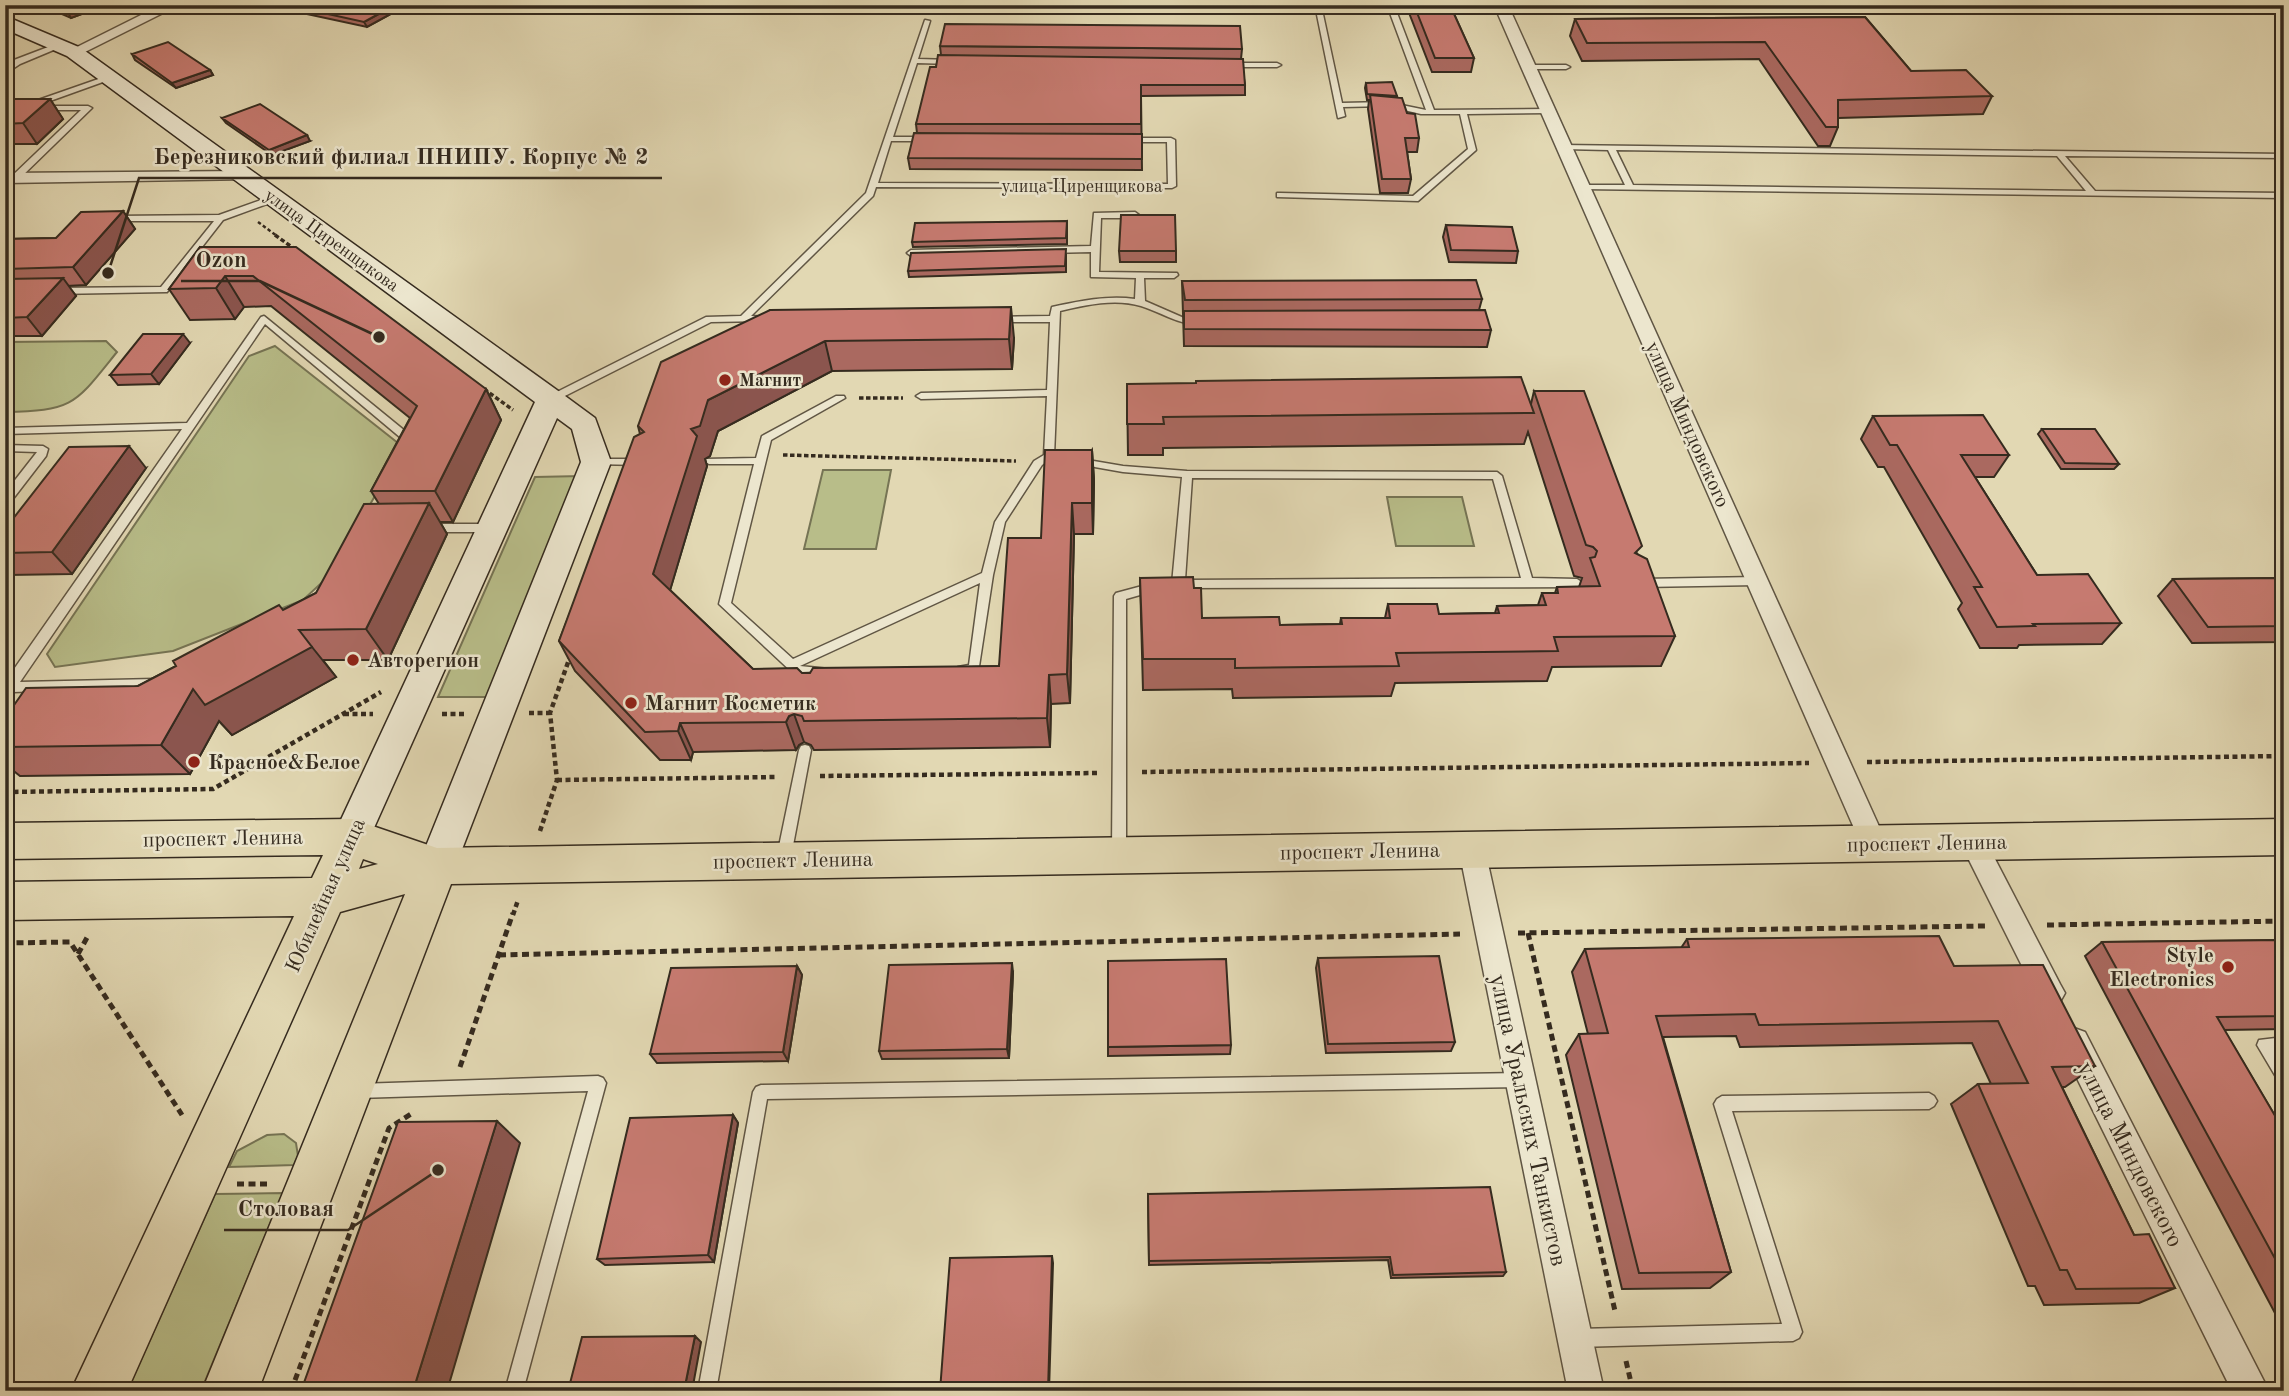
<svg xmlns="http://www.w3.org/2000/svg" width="2289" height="1396" font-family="'Old Standard TT',serif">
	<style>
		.green { fill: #b8bd89; stroke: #767454; stroke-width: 2 }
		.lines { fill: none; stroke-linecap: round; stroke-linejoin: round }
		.lane-casing { stroke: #605644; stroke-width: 3 }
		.street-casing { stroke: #605644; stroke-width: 3 }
		.secondary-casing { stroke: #352b1f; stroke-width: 3 }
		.primary-casing { stroke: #352b1f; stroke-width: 3 }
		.path-far3 { stroke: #352b1f; stroke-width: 2.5; stroke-dasharray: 3.5 2.5; stroke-linecap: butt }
		.path-far2 { stroke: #352b1f; stroke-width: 3.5; stroke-dasharray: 4.5 2.5; stroke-linecap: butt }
		.path-far1 { stroke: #352b1f; stroke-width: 4.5; stroke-dasharray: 5 3.5; stroke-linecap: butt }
		.path { stroke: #352b1f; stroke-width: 5; stroke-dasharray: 7 4.5; stroke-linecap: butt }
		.lane { fill: #ece6ce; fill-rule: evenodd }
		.street { fill: #ece6ce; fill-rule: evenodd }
		.secondary { fill: #ece6ce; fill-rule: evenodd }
		.primary { fill: #e2d8b3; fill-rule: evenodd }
		.wall { fill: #aa6960; stroke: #352b1f; stroke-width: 2 }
		.shaded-wall { fill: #8b554e; stroke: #352b1f; stroke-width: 2 }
		.building { fill: #c67a70; stroke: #352b1f; stroke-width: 2 }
		.poi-dot { fill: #8f2418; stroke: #ece6ce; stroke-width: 2.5 }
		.labels { text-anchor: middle; stroke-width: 5; stroke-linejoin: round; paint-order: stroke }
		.far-street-label { font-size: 18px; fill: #352b1f; stroke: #ece6ce }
		.far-poi-label { font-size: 18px; font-weight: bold; fill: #352b1f; stroke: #ece6ce; text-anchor: start }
		.street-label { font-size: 21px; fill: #352b1f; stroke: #ece6ce }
		.poi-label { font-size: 21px; font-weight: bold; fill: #352b1f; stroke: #ece6ce; text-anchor: start }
		.near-street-label { font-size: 24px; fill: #352b1f; stroke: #ece6ce }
		.leader { fill: none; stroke: #352b1f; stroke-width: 2.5 }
		.callout-dot { fill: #352b1f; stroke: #ece6ce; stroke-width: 2.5 }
		.callout-label { font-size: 23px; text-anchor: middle; font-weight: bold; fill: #352b1f; stroke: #ece6ce; stroke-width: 5; stroke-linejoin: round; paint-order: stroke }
	</style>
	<rect width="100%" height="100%" fill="#e2d8b3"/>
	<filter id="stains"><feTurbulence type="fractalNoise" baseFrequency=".00286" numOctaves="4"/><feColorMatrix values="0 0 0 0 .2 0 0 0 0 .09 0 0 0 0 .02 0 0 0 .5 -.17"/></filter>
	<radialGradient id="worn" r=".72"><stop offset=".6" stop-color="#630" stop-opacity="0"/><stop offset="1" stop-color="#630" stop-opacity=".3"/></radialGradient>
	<path class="green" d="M106,341L117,352C75,404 74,411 5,412V342Z
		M275,346L403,447L329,576L303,600L173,651L55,667L47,654L249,356Z
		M823,470H891L876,549H804Z
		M581,476L491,697H438L535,477Z
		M1462,497L1474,546H1396L1387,497Z
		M284,1134L296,1143L298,1156L294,1165L229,1167L237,1151L267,1135Z
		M283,1193L201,1391H127L215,1194Z"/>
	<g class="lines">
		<defs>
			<path id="lane" d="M12,5H22L5,12V8Z
				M1315,5H1321L1342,103L1387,102L1426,110L1387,5H1394L1434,110L1548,109L1552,111L1548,113L1467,114L1476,150L1418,201L1277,197V193H1280L1413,196L1468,149L1460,114H1421L1387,106L1343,107L1345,116L1338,118Z
				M925,20L930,21L918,59L952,60L956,62L952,64L917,63L893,137H927L931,139L927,141H891L878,183L1168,184L1167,142H1127L1123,140L1127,138H1171L1175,140L1176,186L1172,188L876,187L873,196L751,316L769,317V321L711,322L555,401H547V397L706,317L741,316L866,193Z
				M56,44L63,46L20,64L5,74V68L14,60Z
				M1226,63H1277L1281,65L1277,67H1229L1225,65Z
				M1525,65H1566L1570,67L1566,69H1525Z
				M107,76L114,78L25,110L5,111V107L21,106Z
				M36,106H88L92,108L18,180H12V176L81,110H36Z
				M1561,145L2284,154V158L2065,156L2095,191L2284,193V198L1582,189H1579V185H1625L1608,150L1564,149H1561ZM1616,150L2057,156L2086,191L1633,185Z
				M275,195L279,198L278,200L223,220L167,292L55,294L50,291L55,288L161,287L214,221H119L116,220V216L219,215Z
				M1094,213L1135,212L1139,215L1135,218H1101L1099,272L1177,273L1178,275L1174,278H1144L1145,301L1184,318L1200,320L1202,322L1197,325C1176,323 1160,312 1141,306C1115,298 1085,305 1060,311L1054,456L1042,465L1005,522L993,575L978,673L962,675L956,670L958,667L969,665L980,583L800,666L829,669L831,672L829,675H795L719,604L754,464H709L704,461L705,459L756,458L762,436L836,396H844L845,398L771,440L731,603L793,659L982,573L995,522L1034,461L1044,455L1047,396L921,399L916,396L921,393L1047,390L1050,322H998L995,321V317L1050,316L1052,307C1079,301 1108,295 1135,299L1136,278L1091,277V252L911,256L907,253L911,250L1091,246Z
				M264,316L416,440L417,442L415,447H407V443L265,324L20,682L155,679L159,681L161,684L159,687L13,692L9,697L5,699V682L182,429L5,434V428L187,423L261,317Z
				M5,445L43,446L48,449L46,456L9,504L5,505V493L37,452L5,451Z
				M1076,458L1123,466L1187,471L1497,472L1502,476L1532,578L1577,579L1583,583L1577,587L1178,588L1172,584L1182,477L1123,472L1072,463L1071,461ZM1192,478L1493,479L1521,578L1185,580Z
				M596,459H641L646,462L641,465L592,464V460Z
				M430,524H492L497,528L492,532H430L425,528Z
				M1757,577L1763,581L1757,585L1642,587L1636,583L1642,579Z
				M1157,582L1161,583L1163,586L1161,589L1126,599V851L1124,855L1119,857L1114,855L1112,851L1114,596L1116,593Z
				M805,745L809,746L811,750L791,856L789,860L784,862L779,860L777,856L799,750L801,746Z
				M2284,1037V1051H2277L2284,1063V1084L2279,1082L2257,1045L2259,1040Z
				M1521,1073L1526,1075L1529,1080L1526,1085L1521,1087L767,1099L716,1391H698L753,1092L756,1087L761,1085Z
				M598,1076L603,1078L606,1083L523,1391H505L588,1091L358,1098L353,1096L350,1091L353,1086L358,1084Z
				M1929,1093L1934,1096L1937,1101L1934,1106L1929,1109L1732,1111L1802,1332L1799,1338L1793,1341L1578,1347L1572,1344L1569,1338L1572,1332L1578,1329L1782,1324L1714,1104L1717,1099L1722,1096Z"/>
			<path id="street" d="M161,5H179L79,55L74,56L67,52Z
				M1494,5H1508L1887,844L1883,852L1874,855L1865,852L1861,844Z
				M245,171L253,176L251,179L5,183V173Z
				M1973,831L1982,834L2060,984L2065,993L2060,1002L2050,1006L2040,1002L1960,842L1964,834Z
				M1472,839L1482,842L1485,850L1604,1391H1568L1459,850L1462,842Z
				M2074,1028L2085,1032L2269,1391H2232L2059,1042L2063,1032Z"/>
			<path id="secondary" d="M5,16L81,48L561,393L595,418L611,462L451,878L437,883L423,878L418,866L581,462L572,429L557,418L365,848L352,853L339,848L333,837L535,402L67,56L5,29Z"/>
			<path id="primary" d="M352,819L437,848L2284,819V855L451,884L258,1391H202L405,894L340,912L127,1391H71L294,916L5,920V882L312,878L323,855L5,859V823ZM363,859L378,864L359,869Z"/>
		</defs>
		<use href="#lane" class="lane-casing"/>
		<use href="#street" class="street-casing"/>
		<use href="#secondary" class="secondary-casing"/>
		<use href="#primary" class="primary-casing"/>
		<path class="path-far3" d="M258,222L277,236"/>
		<path class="path-far2" d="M275,235L296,250
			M484,389L513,410
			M859,398H903
			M783,455L1016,461"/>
		<path class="path-far1" d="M529,713H550
			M344,714H373
			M442,714H464
			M1867,762L2284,756
			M1142,772L1809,763
			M820,776L1099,773
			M557,780L777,777
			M5,792L213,789L381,692
			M540,831L557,780L550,713L571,654
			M513,915L518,900"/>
		<path class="path" d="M2047,925L2284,921
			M1518,933L1985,926
			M1528,933L1615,1311
			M5,943L70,942L182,1115
			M78,954L89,934
			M499,955L1460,934
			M460,1067L513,913
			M237,1184H271
			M1626,1361L1633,1391
			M291,1391L389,1128L411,1114"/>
		<use href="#lane" class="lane"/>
		<use href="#street" class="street"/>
		<use href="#secondary" class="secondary"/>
		<use href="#primary" class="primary"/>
	</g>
	<path class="wall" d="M41,5H106L71,18Z
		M265,5H407L367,27Z
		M1406,5H1450L1474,58L1471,72H1432Z
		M1865,17L1911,71L1992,96L1983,114L1838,118V127L1830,146H1818L1759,59L1582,61L1570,36L1575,19Z
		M940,46L1242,49L1241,59L1245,85V95L1141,96L1142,170L910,169L908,158L917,133L916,124L936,67L941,55Z
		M132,54L210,70L213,75L176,88L135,60Z
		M1366,83L1397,96V98L1407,113L1419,138L1417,152H1407L1411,179L1408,193H1380L1368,109L1369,100H1367L1365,88Z
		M5,99H50L63,119L37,144H5Z
		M222,118L310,141L272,155L226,123Z
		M123,211L135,229L86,285L68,286L76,296L42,336H5V239L56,238Z
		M1067,221V244L913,247L912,242Z
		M1446,225L1518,251L1516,263L1449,262L1443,237Z
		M200,247L486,389L501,420L453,522H440L447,534L388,660H323L336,677L232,735L219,721L190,774L20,776L5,764V718L138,686L316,593L379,504L371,491L410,418L271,306L244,307L235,319L190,320L169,289Z
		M1119,251H1176V262H1120Z
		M1066,255V272L909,277L908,271Z
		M1182,281L1482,299L1479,310L1491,330L1487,347L1184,346Z
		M770,310L1014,338L1012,369L832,371L718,431L710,456L705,459L707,466L670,590L753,669L802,673L999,666L1041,538L1092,450L1094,480L1093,534H1074L1070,703L1051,704L1050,747L814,750L811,745L804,742L799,745L796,750L693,752L691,760H660L575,671L559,641L640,434L638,426Z
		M190,343L159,384L118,385L110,375Z
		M1127,384L1531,404L1534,391L1638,555L1675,636L1661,666L1552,667L1547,681L1395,683L1391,696L1233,698L1232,689L1143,690L1140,578L1194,588L1202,618L1280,625L1340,624L1341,618H1385L1388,604L1439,614L1495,613L1497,606L1538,605L1542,593H1555L1557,587H1579L1582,578L1574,576L1528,432L1524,444L1163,448V455H1128Z
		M1873,416L2009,455L1994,477H1975L2037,575L2121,623L2102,644L2019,645L2017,648H1980L1958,609L1962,603L1884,467H1878L1861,439Z
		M2042,429L2119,464L2114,469H2061L2038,434Z
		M146,468L72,574L8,575L5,572V529Z
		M2284,578V642L2192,643L2158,596L2173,579Z
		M1687,939L1954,966L2095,1066L2065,1087H2062L2134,1235L2175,1288L2139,1303L2044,1305L2035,1286H2028L1951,1104L1978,1084H1991L1972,1043L1740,1047L1736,1036L1663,1037L1731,1272L1710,1288L1622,1289L1566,1055L1579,1034H1588L1572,972L1585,949L1681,948Z
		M2284,940V1029L2224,1030L2284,1131V1330L2085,956L2102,942Z
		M1318,958L1455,1042L1451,1051L1326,1053L1316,968Z
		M797,966L802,975L788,1061L657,1063L650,1054Z
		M1013,972L1009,1058L882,1059L879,1051Z
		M1231,1045L1230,1054L1108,1056V1047Z
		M733,1115L738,1123L714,1262L605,1265L597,1259Z
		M1148,1194L1506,1272L1503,1276L1391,1278L1388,1260L1149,1265Z"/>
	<path class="shaded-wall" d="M89,5H106L71,18L68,13Z
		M395,5H407L367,27L364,22Z
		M210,70L213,75L176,88L172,83Z
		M50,99L63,119L37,144L23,123Z
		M307,135L310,141L272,155L269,150Z
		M123,211L135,229L86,285L73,267Z
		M225,276L244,307L235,319L216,288Z
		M63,278L76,296L42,336L27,317Z
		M1011,307L1014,338L1012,369L1009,339Z
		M183,334L190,343L159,384L151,374Z
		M825,341L832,371L718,431L710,456L705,459L707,466L666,604L653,574L691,429L708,400Z
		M486,389L501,420L453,522L435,491Z
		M129,446L146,468L72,574L52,552Z
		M1092,450L1094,480L1093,534L1092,503Z
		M5,467L13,475L5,485Z
		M429,503L447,534L388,660L366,629Z
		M1072,503L1074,534L1070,703L1067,674Z
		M312,647L336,677L232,735L219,721L190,774L161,745L193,689Z
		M1049,675L1051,704L1050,747L1047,718Z
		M794,714L804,742L799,745L796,750L786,722L789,716Z
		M680,723L693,752L691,760L678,731Z
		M1012,963L1013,972L1009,1058L1007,1049Z
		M797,966L802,975L788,1061L783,1052Z
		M733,1115L738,1123L714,1262L708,1255Z
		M497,1121L520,1143L447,1391H413Z
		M1052,1256L1053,1263L1049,1391H1048Z
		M695,1336L701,1342L692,1391H684Z"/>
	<path class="building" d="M50,5H89L68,13Z
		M287,5H395L364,22Z
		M1414,5H1450L1474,58H1435Z
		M1865,17L1911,71L1966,70L1992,96L1838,100V127H1826L1765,42L1587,43L1575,19Z
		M945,24L1240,26L1242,49L940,46Z
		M168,42L210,70L172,83L132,54Z
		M938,55L1243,59L1245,85H1141V124H916L930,67H936Z
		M1392,82L1397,96L1367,94L1366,83Z
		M1370,95L1402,98L1407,113L1415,114L1419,138H1405L1411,179H1382Z
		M5,99H50L23,123L5,124Z
		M260,104L307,135L269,150L222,118Z
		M914,133L1142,134V159L908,158Z
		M123,211L73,267L5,269V239L56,238L81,212Z
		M1121,215H1175L1176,251H1119Z
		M1067,221L1066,238L912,242L915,223Z
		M1446,225L1512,227L1518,251L1451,250Z
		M200,247H296L486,389L435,491H371L417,406L253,276H225L216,288L169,289Z
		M1066,249L1065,266L908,271L911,253Z
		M63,278L27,317L5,318V279Z
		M1476,280L1482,299L1185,300L1182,281Z
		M1011,307L1009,339L825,341L708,400L700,426L691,429L697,436L653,574L753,669L797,668L802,673H810L813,668L999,666L1008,538H1041L1045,450H1092V503H1072L1067,674L1049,675L1047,718L804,721L802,716L794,714L789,716L786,722L680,723L678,731L645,732L559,641L634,437L644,432L638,426L661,362L770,310Z
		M1485,310L1491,330L1184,329V311Z
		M143,334H183L151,374L110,375Z
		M1521,377L1534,413L1163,417L1164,424H1127V384L1196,383V381Z
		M1534,391H1584L1642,546L1635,553L1647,559L1675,636L1554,637L1558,651L1396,653L1399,666L1235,668V659H1143L1140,578L1193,577L1194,588H1201L1202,618L1279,617L1280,625L1342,624L1341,618H1390L1388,604H1437L1439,614L1499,613L1497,606L1546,605L1542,593H1558L1557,587L1600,586L1590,558L1595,557L1597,551L1593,547L1586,545Z
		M1983,415L2009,455H1961L2037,575L2088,574L2121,623L2033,624L2035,626L1997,627L1974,587H1982L1897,445H1890L1873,416Z
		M2042,429H2095L2119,464L2065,463Z
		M129,446L52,552L5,553V529L69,447Z
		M429,503L366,629L299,630L312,647L205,705L193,689L161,745L5,747V718L26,688L138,686L176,666L173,661L279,605L283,610L316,593L364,504Z
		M2284,578V626L2208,627L2173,579Z
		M1939,936L1954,966L2043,965L2095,1066L2052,1067L2134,1235L2149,1234L2175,1288L2076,1289L2067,1270H2060L1978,1084L2028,1083L1998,1021L1759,1025L1755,1014L1656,1016L1731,1272L1639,1273L1579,1034L1608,1033L1585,949L1689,947L1687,939Z
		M2284,940V1016L2217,1017L2284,1131V1275L2102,942Z
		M1439,956L1455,1042L1328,1044L1318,958Z
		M1226,959L1231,1045L1108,1047V961Z
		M1012,963L1007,1049L879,1051L889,965Z
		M797,966L783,1052L650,1054L671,968Z
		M733,1115L708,1255L597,1259L630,1118Z
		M497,1121L413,1391H301L398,1122Z
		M1490,1187L1506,1272L1393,1275L1390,1257L1149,1261L1148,1194Z
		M1052,1256L1048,1391H940L950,1258Z
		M695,1336L684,1391H568L582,1337Z"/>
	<g class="poi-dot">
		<circle cx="725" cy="380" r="7"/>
		<circle cx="353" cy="660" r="7"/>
		<circle cx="631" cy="703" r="7"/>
		<circle cx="194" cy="762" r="7"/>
		<circle cx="2228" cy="967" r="7"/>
	</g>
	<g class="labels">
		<g class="far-street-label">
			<text x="1082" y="192">улица Циренщикова</text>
			<text transform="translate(332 240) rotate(36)" y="6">улица Циренщикова</text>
		</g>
		<g class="far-poi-label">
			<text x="739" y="386">Магнит</text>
		</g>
		<g class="street-label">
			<text transform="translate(1688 424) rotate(66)" y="7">улица Миндовского</text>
			<text transform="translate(223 838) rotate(-1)" y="7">проспект Ленина</text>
			<text transform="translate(1927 843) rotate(-1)" y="7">проспект Ленина</text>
			<text transform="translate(1360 851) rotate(-1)" y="7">проспект Ленина</text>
			<text transform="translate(793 860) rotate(-1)" y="7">проспект Ленина</text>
			<text transform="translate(325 895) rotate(-66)" y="7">Юбилейная улица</text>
		</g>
		<g class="poi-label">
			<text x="367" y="667">Авторегион</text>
			<text x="645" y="710">Магнит Косметик</text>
			<text x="208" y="769">Красное&amp;Белое</text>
			<text x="2214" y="962" text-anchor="end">Style<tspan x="2214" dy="24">Electronics</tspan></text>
		</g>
		<g class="near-street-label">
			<text transform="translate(1529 1120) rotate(78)" y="8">улица Уральских Танкистов</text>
			<text transform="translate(2131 1154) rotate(63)" y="8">улица Миндовского</text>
		</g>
	</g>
	<path class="leader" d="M108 273L139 178H662M379 337L260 281H181M438 1170L348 1230H224"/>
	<g class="callout-dot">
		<circle cx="108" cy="273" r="7"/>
		<circle cx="379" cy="337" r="7"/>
		<circle cx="438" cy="1170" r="7"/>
	</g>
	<g class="callout-label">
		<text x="401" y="164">Березниковский филиал ПНИПУ. Корпус № 2</text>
		<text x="221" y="267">Ozon</text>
		<text x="286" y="1216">Столовая</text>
	</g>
	<rect width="2289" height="1396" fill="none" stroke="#e2d8b3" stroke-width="28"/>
	<rect x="7" y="7" width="2275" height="1382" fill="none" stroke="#352b1f" stroke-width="3.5"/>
	<rect x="14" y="14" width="2261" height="1368" fill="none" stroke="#352b1f" stroke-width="2"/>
	<rect width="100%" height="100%" filter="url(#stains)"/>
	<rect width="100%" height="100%" fill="url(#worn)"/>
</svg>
